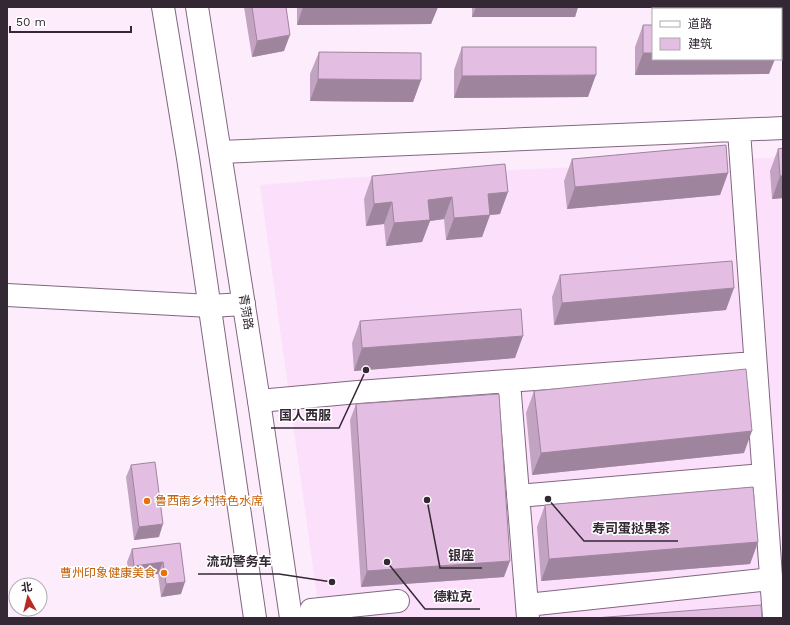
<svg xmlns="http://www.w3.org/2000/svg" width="790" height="625" font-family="'Work Sans','Noto Sans SC',sans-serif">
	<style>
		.built { fill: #fce0fb }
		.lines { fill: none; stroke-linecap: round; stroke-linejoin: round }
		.minor-casing { stroke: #816780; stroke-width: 24 }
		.major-casing { stroke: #816780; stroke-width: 24 }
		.minor { stroke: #fff; stroke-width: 22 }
		.major { stroke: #fff; stroke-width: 22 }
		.wall { fill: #c3a3c2 }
		.shaded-wall { fill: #9f849e }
		.building { fill: #e3bde2; stroke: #9f849e }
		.food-dot { fill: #e8710a; stroke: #fff; stroke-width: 1.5 }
		.labels { text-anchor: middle; stroke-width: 3; stroke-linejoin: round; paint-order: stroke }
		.street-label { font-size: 12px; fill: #332833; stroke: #fff }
		.food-label { font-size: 12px; fill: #c56008; stroke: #fff; text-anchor: start }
		.leader { fill: none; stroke: #332833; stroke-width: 1.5 }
		.callout-dot { fill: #332833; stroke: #fff; stroke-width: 1.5 }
		.callout-label { font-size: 13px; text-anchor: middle; font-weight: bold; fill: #332833; stroke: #fff; stroke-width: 3; stroke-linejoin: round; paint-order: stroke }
	</style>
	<rect width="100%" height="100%" fill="#fdecfc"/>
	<path class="built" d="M783,157V618H320L260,185L344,178Z"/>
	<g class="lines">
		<defs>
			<path id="minor" d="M739,131L774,618
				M221,152L783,128
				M7,295L210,306L244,304
				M509,382L528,618
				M259,401L358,392L755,363
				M518,496L763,475
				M527,605L771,579
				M312,618L311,610L398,601"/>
			<path id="major" d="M163,7L188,158L255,618
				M197,7L259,401L291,618"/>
		</defs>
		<use href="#minor" class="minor-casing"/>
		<use href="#major" class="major-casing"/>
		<use href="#minor" class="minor"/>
		<use href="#major" class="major"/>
	</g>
	<path class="wall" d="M244,7H286L284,51L252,57Z
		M297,7H438L431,24L297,25Z
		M472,7H578L575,17H472Z
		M643,25L769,74L635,75V47Z
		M462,47L588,97L454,98V70Z
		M319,52L421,80L413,102L310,101V74Z
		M783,148V198L772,199L770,171L778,149Z
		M572,159L728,173L720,195L567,209L564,181Z
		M505,164L500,214L490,215L482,237L446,240L444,219L430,221L422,242L386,246L384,224L366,226L364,199L372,176Z
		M560,275L726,310L554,325L552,297Z
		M360,321L515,358L354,371L352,343Z
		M534,391L744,453L532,475L526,413Z
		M356,404L504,577L361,587L350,420Z
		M131,465L159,537L134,540L126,477Z
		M545,505L758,542L750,564L541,581L537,527Z
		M180,543L181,594L161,597L158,574L129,578L127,562L132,549Z"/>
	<path class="shaded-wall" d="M303,7H438L431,24L297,25Z
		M476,7H578L575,17H472Z
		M290,35L284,51L252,57L257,41Z
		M643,53H653V59H775L769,74L635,75Z
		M596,75L588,97L454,98L462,76Z
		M318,79L421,80L413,102L310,101Z
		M728,173L720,195L567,209L575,187Z
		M780,176H783V198L772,199Z
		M508,192L500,214L490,215L482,237L446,240L454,218L488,194Z
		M452,197L444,219L430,221L422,242L386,246L394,223L428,200Z
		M392,202L384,224L366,226L374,204Z
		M734,288L726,310L554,325L562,303Z
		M523,336L515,358L354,371L362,348Z
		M752,431L744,453L532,475L541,453Z
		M163,524L159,537L134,540L139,527Z
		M758,542L750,564L541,581L549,559Z
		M510,561L504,577L361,587L367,571Z
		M163,562L158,574L129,578L134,566Z
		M185,582L181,594L161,597L166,584Z"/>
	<path class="building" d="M252,7H286L290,35L257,41Z
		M643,25H653V53H643Z
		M462,47H596V75L462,76Z
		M319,52L421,53V80L318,79Z
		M726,145L728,173L575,187L572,159Z
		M783,148V176H780L778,149Z
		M505,164L508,192L488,194L490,215L454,218L452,197L428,200L430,220L394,223L392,202L374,204L372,176Z
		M732,261L734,288L562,303L560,275Z
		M521,309L523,336L362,348L360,321Z
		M746,369L752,431L541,453L534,391Z
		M499,394L510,561L367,571L356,404Z
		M155,462L163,524L139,527L131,465Z
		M753,487L758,542L549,559L545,505Z
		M180,543L185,582L166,584L163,562L134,566L132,549Z
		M761,605L762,618H595Z"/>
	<g class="food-dot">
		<circle cx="147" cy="501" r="4"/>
		<circle cx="164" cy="573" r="4"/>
	</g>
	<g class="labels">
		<g class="street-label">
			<text transform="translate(246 312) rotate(81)" y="4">青菏路</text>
		</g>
		<g class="food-label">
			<text x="155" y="505">鲁西南乡村特色水席</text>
			<text x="156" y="577" text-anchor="end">曹州印象健康美食</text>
		</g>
	</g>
	<path class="leader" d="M366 370L339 428H271M548 499L584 541H678M427 500L440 568H482M332 582L279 574H198M387 562L425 609H480"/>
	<g class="callout-dot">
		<circle cx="366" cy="370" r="4"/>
		<circle cx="548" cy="499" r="4"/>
		<circle cx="427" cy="500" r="4"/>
		<circle cx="332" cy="582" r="4"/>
		<circle cx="387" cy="562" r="4"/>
	</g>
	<g class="callout-label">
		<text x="305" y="420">国人西服</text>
		<text x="631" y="533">寿司蛋挞果茶</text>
		<text x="461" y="560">银座</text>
		<text x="239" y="566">流动警务车</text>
		<text x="453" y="601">德粒克</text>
	</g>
	<rect width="790" height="625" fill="none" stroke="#332833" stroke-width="16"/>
	<rect x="652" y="8" width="130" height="52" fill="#ffffff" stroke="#ada9ad"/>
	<rect x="660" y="21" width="20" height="6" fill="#ffffff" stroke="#ada9ad"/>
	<text x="688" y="28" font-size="12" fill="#332833">道路</text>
	<rect x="660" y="38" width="20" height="12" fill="#e3bde2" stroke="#ada9ad"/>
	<text x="688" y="48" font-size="12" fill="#332833">建筑</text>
	<g transform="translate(28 597) rotate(352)"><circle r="19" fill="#ffffff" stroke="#ada9ad"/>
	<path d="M0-3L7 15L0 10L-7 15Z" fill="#b92a26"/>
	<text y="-6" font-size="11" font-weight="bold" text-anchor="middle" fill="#332833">北</text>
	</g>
	<path d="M10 26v6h121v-6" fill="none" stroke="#332833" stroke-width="2"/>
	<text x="16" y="26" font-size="12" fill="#332833" stroke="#ffffff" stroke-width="3" paint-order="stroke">50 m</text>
</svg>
